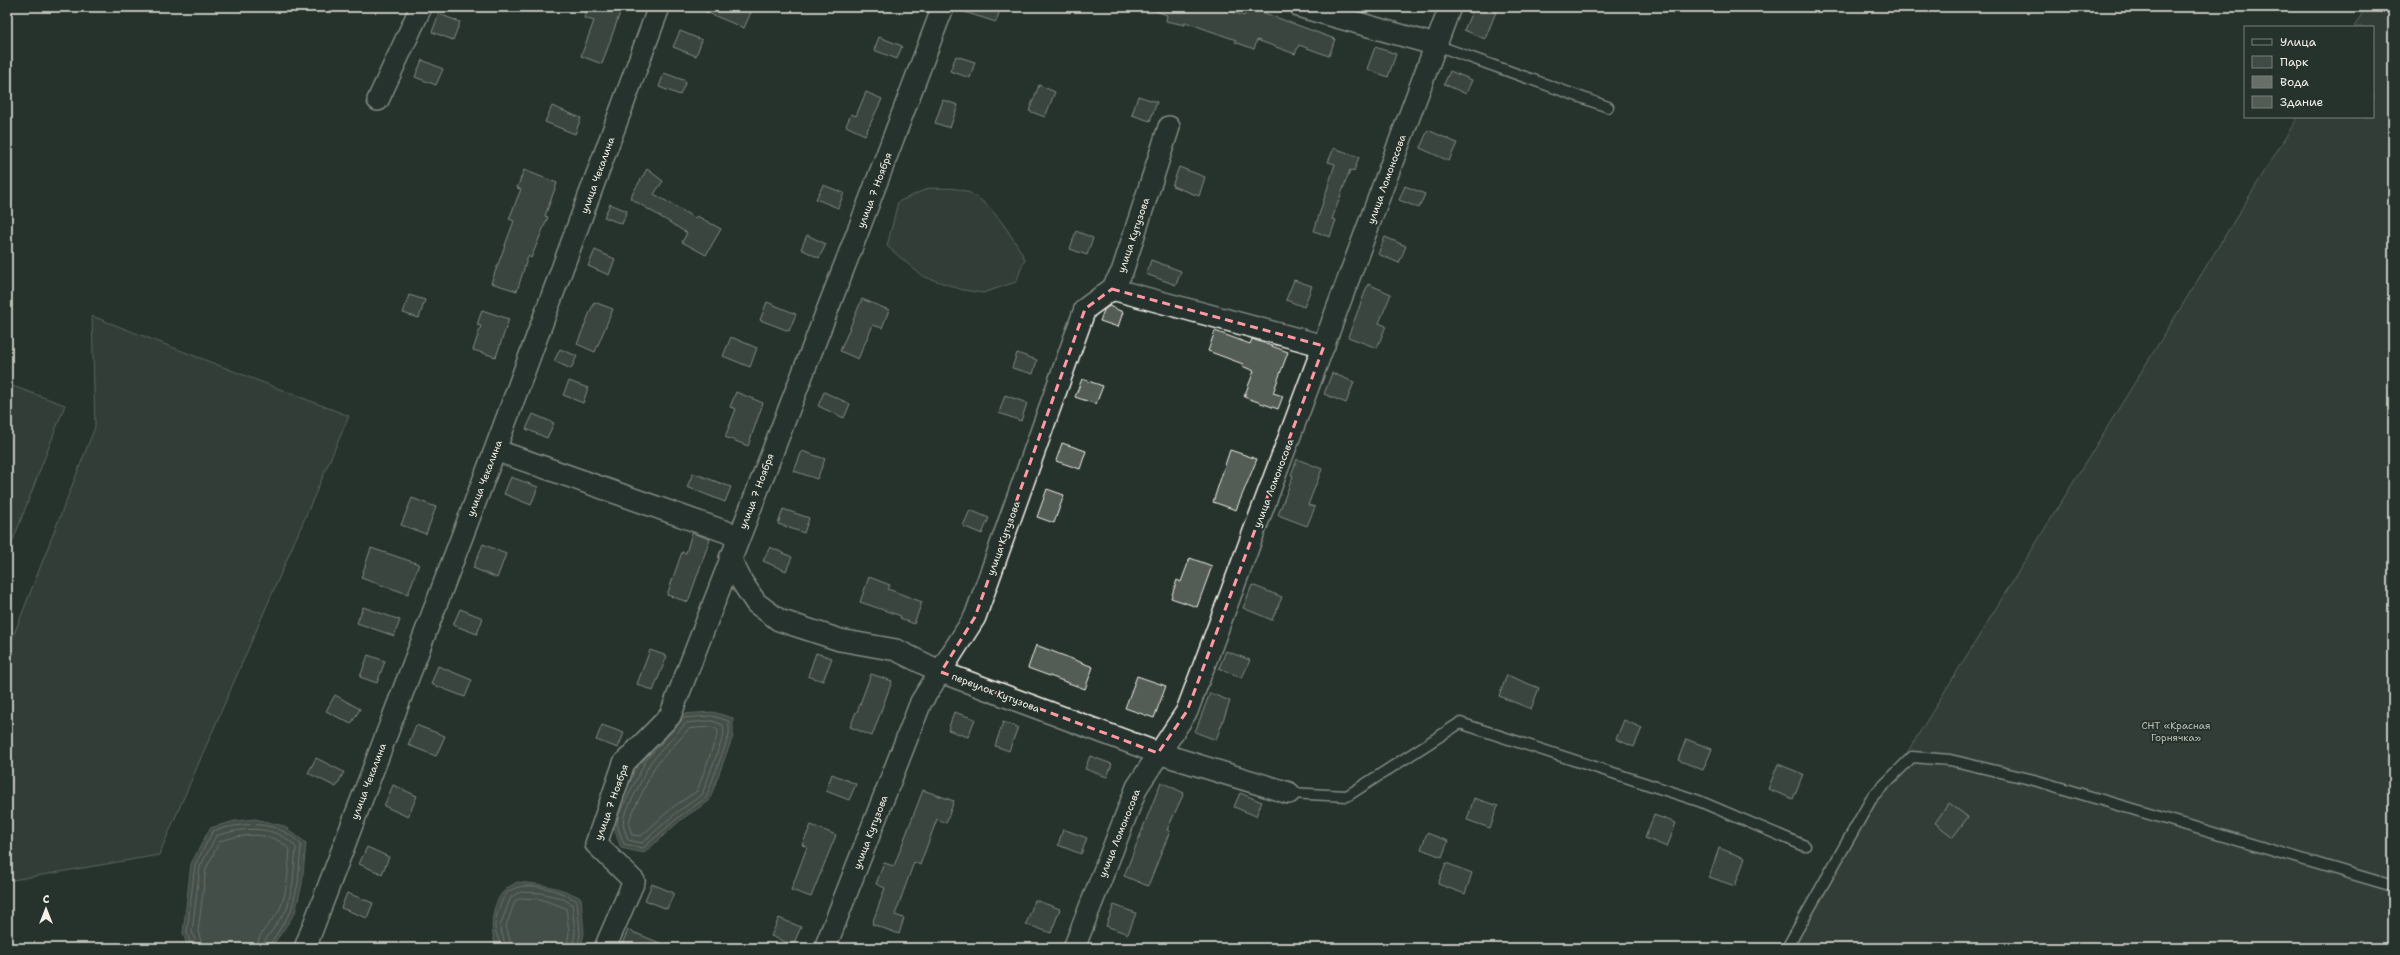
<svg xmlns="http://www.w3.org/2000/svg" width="2400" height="955" font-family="'Shantell Sans',sans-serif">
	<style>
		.green { fill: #414b45; stroke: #9a9e96 }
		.water { fill: #676f68; stroke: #9fa39b }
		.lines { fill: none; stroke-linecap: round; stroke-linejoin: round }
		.shore { stroke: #bcbdb5; stroke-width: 1 }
		.building { fill: #525c55; stroke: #f4f1e8 }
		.service-casing { stroke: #f4f1e8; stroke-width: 13 }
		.minor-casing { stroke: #f4f1e8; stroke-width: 24 }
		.service { stroke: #26332d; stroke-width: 10 }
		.minor { stroke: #26332d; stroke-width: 21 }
		.marked { fill: none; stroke: #ff9aa2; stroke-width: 3; stroke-dasharray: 8 5; stroke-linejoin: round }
		.labels { text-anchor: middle; stroke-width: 4; stroke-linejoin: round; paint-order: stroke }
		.street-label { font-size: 10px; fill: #f4f1e8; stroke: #26332d }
		.park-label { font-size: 10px; fill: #bebfb7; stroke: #26332d }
	</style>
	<rect width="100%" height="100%" fill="#26332d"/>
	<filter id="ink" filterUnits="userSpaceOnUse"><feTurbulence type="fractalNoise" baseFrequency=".025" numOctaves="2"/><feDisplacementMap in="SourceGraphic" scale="8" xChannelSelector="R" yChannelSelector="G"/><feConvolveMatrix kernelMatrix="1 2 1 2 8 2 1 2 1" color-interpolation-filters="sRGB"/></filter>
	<g filter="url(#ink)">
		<path class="green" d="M2366,7H2393V948H1787L2298,117H2373V27H2354Z
			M929,188C939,189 952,187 962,190C990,198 1012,236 1025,259L1016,282L983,293L963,290L922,276L887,246L898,202Z
			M92,316L349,416L159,855L7,881V652L95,427Z
			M7,384L65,405L7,556Z"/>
		<path class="water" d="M713,712L733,718V736L709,801L682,819L644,853L621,848L613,826L615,813L642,757L682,714Z
			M255,819L284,826L306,843L302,884L295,913L271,948H188L183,933L191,864L210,828L235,821Z
			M517,882C541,884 560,887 581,898L584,933L581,948H497C489,933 491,904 504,891C507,887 513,885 517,882Z"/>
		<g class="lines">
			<path class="shore" d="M712,716L729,721V735L706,798L680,816L643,848L624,844L617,825L619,814L646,760L684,718Z
				M712,721L723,725L724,734L702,795L677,812L642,843L628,840L623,825L624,816L650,763L686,723Z
				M711,727L717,729L718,733L697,791L673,807L641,836L632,835L629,825L630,818L655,766L689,729Z
				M192,948L187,932L195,865L213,831C243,822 278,819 301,845L298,883L291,911L268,948
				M197,948L192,931L200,867L216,836C243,827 275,824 296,847L293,882L287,909L264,942L263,948
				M203,948L198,931L206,869L220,841C243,834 273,830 290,850C288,869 288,888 281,906C276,920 257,931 257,948
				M501,948C500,940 494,933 495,924C496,916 501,899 507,893C524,878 559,890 577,901L580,932L578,948
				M506,948L500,926L511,897L520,892L541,893L561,898L572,904L575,932L573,948
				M512,948L506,926L515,901L521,898L540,899L566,908L569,932L567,948"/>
		</g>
		<path class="building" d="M588,7H622L602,64L581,56L594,21L584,18Z
			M694,7H744L752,10L744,28Z
			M958,7H1001L996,22L958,10Z
			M1150,7H1218L1244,16L1248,7L1335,39L1329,56L1299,45L1295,54L1257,40L1254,49L1235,42L1236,40L1185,22V25L1166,21L1167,15L1150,9Z
			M1474,7H1498L1485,39L1464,30Z
			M439,14L460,22L453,40L432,32Z
			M680,31L702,40L696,56L673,47Z
			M879,37L902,46L897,59L874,50Z
			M1375,47L1396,54L1388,77L1367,69Z
			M956,56L975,62L970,78L950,71Z
			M422,60L443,69L436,85L415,77Z
			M1450,71L1472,80L1466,94L1444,84Z
			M664,73L686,81L680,95L659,87Z
			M1039,85L1055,92L1045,117L1029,111Z
			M866,92L882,99L865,135L846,126L851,114L856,116Z
			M1138,96L1157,102L1150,121L1132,115Z
			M943,100L958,105L950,128L935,123Z
			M552,106L581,118L575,134L545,122Z
			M1428,130L1457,143L1449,161L1420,148Z
			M1334,148L1359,157L1354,171L1350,170L1332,219L1336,220L1330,237L1314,231L1335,164L1328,162Z
			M1179,167L1205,177L1199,196L1172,186Z
			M647,169L663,181L654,194L695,218L697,216L721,229L706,255L682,242L687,233L630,198Z
			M524,170L557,183L545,216L548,217L531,258L528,256L517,291L491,283L514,221L509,219L521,189L517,188Z
			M823,185L844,193L838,208L816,199Z
			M1405,186L1425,194L1419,208L1399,200Z
			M610,204L627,211L622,224L604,217Z
			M1076,231L1093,238L1087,255L1070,249Z
			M807,235L826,244L819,258L801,249Z
			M1385,237L1406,246L1399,263L1378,254Z
			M595,250L615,259L609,275L588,266Z
			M1151,260L1181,271L1176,285L1146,274Z
			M1294,280L1312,286L1304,307L1286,300Z
			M1368,284L1391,294L1379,323L1386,326L1377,348L1348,337Z
			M409,295L425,300L419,318L403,313Z
			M862,299L889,310L882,328L873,325L858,359L840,351Z
			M594,302L613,309L595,352L577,344Z
			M767,302L796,314L789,331L760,320Z
			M1109,306L1123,312L1118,327L1100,321L1104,310Z
			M482,310L509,319L496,357L473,350L481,326L477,325Z
			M1215,331L1250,344L1252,339L1288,352L1273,393L1283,396L1278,409L1244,397L1254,371L1242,366L1243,364L1208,351Z
			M731,337L757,348L750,367L723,356Z
			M560,349L577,356L571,369L554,361Z
			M1017,353L1037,360L1033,374L1012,368Z
			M1332,373L1354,382L1346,403L1324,394Z
			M1082,379L1103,386L1096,404L1075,397Z
			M569,381L588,388L583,403L563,395Z
			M736,392L763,403L748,446L725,437L736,409L730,407Z
			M824,392L850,404L844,418L818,406Z
			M1005,395L1027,403L1021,421L999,413Z
			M533,414L554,423L547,438L526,429Z
			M1062,443L1086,451L1080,469L1056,461Z
			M1230,450L1257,459L1236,510L1213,502Z
			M802,451L825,459L817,479L794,471Z
			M1297,459L1322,469L1308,505L1315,507L1307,526L1278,515L1293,476L1291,475Z
			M693,473L731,487L725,502L687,487Z
			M511,477L538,487L531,505L504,494Z
			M1047,489L1064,495L1054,523L1037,517Z
			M412,498L436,507L426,534L401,525Z
			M783,509L809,518L804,533L778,524Z
			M970,510L989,518L982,534L963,526Z
			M692,533L710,539L688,602L667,595L682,552L686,553Z
			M483,544L506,554L497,578L473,568Z
			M770,547L792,557L786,571L763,561Z
			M371,548L419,564L408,594L361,578Z
			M1190,558L1212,566L1197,607L1171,598L1177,580L1181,582Z
			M869,577L890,585L888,589L922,602L914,624L900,618L901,616L860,602Z
			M1252,585L1282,597L1272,620L1243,608Z
			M363,607L400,620L394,636L357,623Z
			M460,609L483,618L477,634L453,625Z
			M1036,645L1093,667L1085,689L1028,668Z
			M650,650L667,656L653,691L637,684Z
			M1226,651L1250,660L1242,678L1219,668Z
			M816,653L832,658L823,681L808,676Z
			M368,655L385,661L377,683L360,677Z
			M438,666L472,680L465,697L431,684Z
			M871,674L892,681L872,736L850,727L856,712H857Z
			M1507,675L1539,688L1531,709L1499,696Z
			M1137,676L1166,686L1154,718L1125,708Z
			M1210,693L1230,701L1216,740L1195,732Z
			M335,695L360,709L351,724L326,711Z
			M954,712L975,719L968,737L948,730Z
			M1624,720L1642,728L1634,747L1616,739Z
			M1003,722L1018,727L1009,751L995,746Z
			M416,725L445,736L436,756L408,745Z
			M602,725L624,733L618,748L596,740Z
			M1686,739L1712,749L1703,770L1678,760Z
			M1090,756L1112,764L1107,777L1085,769Z
			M316,758L344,772L336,787L308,773Z
			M1778,764L1803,774L1793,799L1768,789Z
			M832,774L856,784L849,800L826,791Z
			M1161,782L1184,793L1167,830L1170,831L1148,886L1124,876Z
			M393,785L417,796L408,817L384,806Z
			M923,790L954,801L946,823L937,819L920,865L914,862L895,915L904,918L899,934L872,924L885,888L876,884L884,863L894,866Z
			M1240,793L1262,802L1256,816L1234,807Z
			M1474,798L1498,806L1490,828L1467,820Z
			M1949,803L1968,817L1953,837L1935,823Z
			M1654,815L1676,823L1667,847L1645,838Z
			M811,825L836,835L811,897L791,890L807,847L802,845Z
			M1063,829L1087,838L1081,854L1058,845Z
			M1427,833L1448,841L1442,857L1421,849Z
			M367,847L389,857L382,874L359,864Z
			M1719,848L1745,858L1735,886L1709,877Z
			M1446,863L1472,873L1465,894L1438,884Z
			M652,884L674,893L667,909L645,900Z
			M347,893L373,903L367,918L341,908Z
			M1035,900L1060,909L1051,933L1026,924Z
			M1114,905L1136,913L1128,934L1106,926Z
			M779,918L801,927L793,945L771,936Z
			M628,930L672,948H632L622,944Z"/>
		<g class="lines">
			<defs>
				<path id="service" d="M1436,45L1608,107
					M1289,793L1347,796L1460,723L1699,801L1805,846
					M1787,948L1873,796L1912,757L1950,760L2034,780L2393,886"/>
				<path id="minor" d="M1301,7L1436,45
					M378,100L421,7
					M1112,289L1324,346
					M495,450L738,536
					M730,558L742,582L756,603L779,620L840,640L896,650L941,672L1158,753L1289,793
					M305,948L495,450L659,7
					M605,948L634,881L596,844L624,763L670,716L858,231L943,7
					M825,948L921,702L975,617L1085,309L1112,289L1122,272L1169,127
					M1074,948L1137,787L1187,711L1450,7"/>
			</defs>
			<use href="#service" class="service-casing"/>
			<use href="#minor" class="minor-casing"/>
			<use href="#service" class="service"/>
			<use href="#minor" class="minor"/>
		</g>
	</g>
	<path d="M0 0H2400V955H0ZM1112,289L1324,346L1187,711L1158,753L941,672L975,617L1085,309Z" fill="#26332d" fill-opacity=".55" fill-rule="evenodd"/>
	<path class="marked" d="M1112,289L1324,346L1187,711L1158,753L941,672L975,617L1085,309Z"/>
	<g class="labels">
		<g class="street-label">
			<text transform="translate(597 175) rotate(-70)" y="4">улица Чекалина</text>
			<text transform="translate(1386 179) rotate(-70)" y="4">улица Ломоносова</text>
			<text transform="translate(874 190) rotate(-69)" y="4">улица 7 Ноября</text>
			<text transform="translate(1133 235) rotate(-71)" y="4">улица Кутузова</text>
			<text transform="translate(484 478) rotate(-69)" y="4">улица Чекалина</text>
			<text transform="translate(1273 483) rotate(-69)" y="4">улица Ломоносова</text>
			<text transform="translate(756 491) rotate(-69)" y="4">улица 7 Ноября</text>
			<text transform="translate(1003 538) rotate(-70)" y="4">улица Кутузова</text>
			<text transform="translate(996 692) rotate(21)" y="4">переулок Кутузова</text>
			<text transform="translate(368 781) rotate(-69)" y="4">улица Чекалина</text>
			<text transform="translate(611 802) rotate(-70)" y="4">улица 7 Ноября</text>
			<text transform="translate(870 832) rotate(-69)" y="4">улица Кутузова</text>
			<text transform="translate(1119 833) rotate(-68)" y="4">улица Ломоносова</text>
		</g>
		<g class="park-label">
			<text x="2176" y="729">СНТ «Красная<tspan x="2176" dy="12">Горнячка»</tspan></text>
		</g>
	</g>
	<rect width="2400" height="955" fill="none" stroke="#26332d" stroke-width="24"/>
	<rect x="12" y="12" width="2376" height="931" fill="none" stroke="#f4f1e8" stroke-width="1.5" filter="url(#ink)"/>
	<rect x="2244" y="26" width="130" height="92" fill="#26332d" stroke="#787f78"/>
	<rect x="2252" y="39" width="20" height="6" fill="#26332d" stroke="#787f78"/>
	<text x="2280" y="46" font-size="12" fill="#f4f1e8">Улица</text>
	<rect x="2252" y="56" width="20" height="12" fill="#414b45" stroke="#787f78"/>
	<text x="2280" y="66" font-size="12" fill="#f4f1e8">Парк</text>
	<rect x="2252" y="76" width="20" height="12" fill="#676f68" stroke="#787f78"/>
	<text x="2280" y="86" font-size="12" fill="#f4f1e8">Вода</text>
	<rect x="2252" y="96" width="20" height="12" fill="#525c55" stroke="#787f78"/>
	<text x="2280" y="106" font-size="12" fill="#f4f1e8">Здание</text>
	<g transform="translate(46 909)" stroke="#26332d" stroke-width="3" paint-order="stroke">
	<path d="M0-3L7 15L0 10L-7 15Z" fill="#f4f1e8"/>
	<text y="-6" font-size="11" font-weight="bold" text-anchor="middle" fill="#f4f1e8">С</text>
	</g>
</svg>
